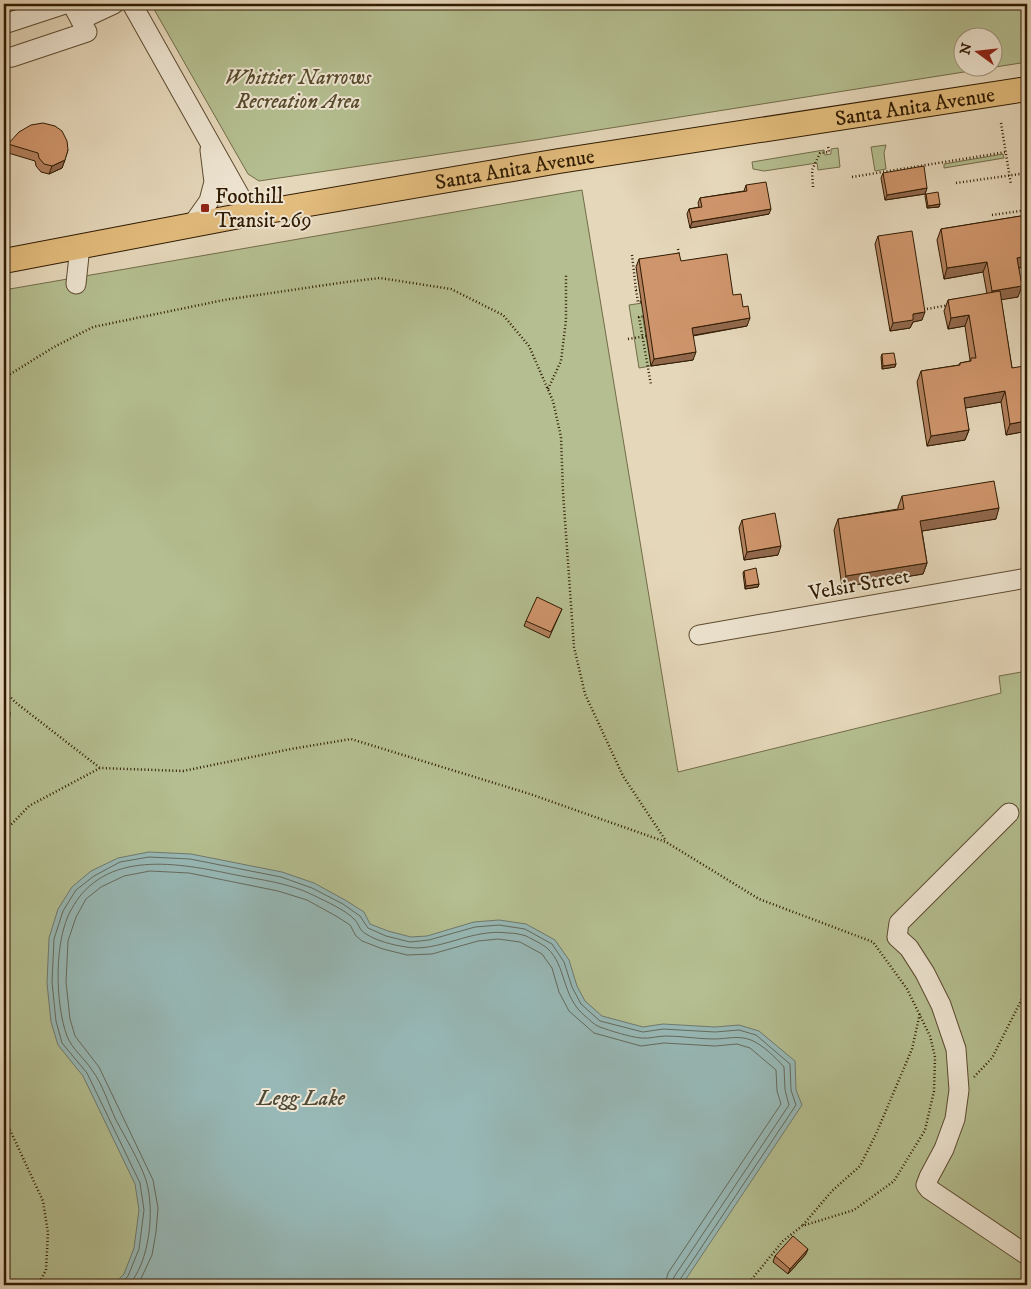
<svg xmlns="http://www.w3.org/2000/svg" width="1031" height="1289" font-family="'IM FELL DW Pica',serif">
	<style>
		.green { fill: #b4be90; stroke: #726c49; fill-rule: evenodd }
		.water { fill: #97b8b6; stroke: #6e796e }
		.lines { fill: none; stroke-linecap: round; stroke-linejoin: round }
		.shore { stroke: #646a5c; stroke-width: 1 }
		.minor-casing { stroke: #5d4a30; stroke-width: 21 }
		.major-casing { stroke: #301b02; stroke-width: 26 }
		.path { stroke: #301b02; stroke-width: 2.5; stroke-dasharray: 1 2.5; stroke-linecap: butt }
		.minor { stroke: #eee5d2; stroke-width: 19 }
		.major { stroke: #e2bc7d; stroke-width: 24 }
		.wall { fill: #b2805d; stroke: #301b02 }
		.shaded-wall { fill: #91684c; stroke: #301b02 }
		.building { fill: #cf956c; stroke: #301b02 }
		.poi-dot { fill: #8f2418; stroke: #eee5d2; stroke-width: 2 }
		.labels { text-anchor: middle; stroke-width: 4; stroke-linejoin: round; paint-order: stroke }
		.park-label { font-size: 21px; font-style: italic; fill: #584c2d; stroke: #eee5d2 }
		.street-label { font-size: 21px; fill: #301b02; stroke: #eee5d2 }
		.poi-label { font-size: 21px; fill: #301b02; stroke: #eee5d2; text-anchor: start }
		.water-label { font-size: 22px; font-style: italic; fill: #4f4a38; stroke: #eee5d2 }
	</style>
	<rect width="100%" height="100%" fill="#e5d7ba"/>
	<filter id="stains"><feTurbulence type="fractalNoise" baseFrequency=".004" numOctaves="4"/><feColorMatrix values="0 0 0 0 .2 0 0 0 0 .09 0 0 0 0 .02 0 0 0 .5 -.17"/></filter>
	<radialGradient id="worn" r=".72"><stop offset=".6" stop-color="#630" stop-opacity="0"/><stop offset="1" stop-color="#630" stop-opacity=".3"/></radialGradient>
	<path class="green" d="M151,4H1027V62L535,140L259,181L248,174ZM964,38H994V68H964Z
		M886,145L884,153L886,169L875,171L871,147Z
		M838,148L840,167L818,170L817,163L764,171L753,169L752,162L824,150L825,155L831,154V149Z
		M1003,154L1004,158L944,168V164Z
		M582,190L678,772L1001,693L999,676L1027,671V1285H4V290Z
		M649,302L643,319L651,366L639,368L629,305Z"/>
	<path class="water" d="M149,852L191,854L282,872L314,883L345,900L364,912L370,924L388,931L411,937L427,936L474,922L499,920L526,924L555,940L569,960L577,986L585,1001L602,1016L643,1027L663,1024L715,1027L739,1025L759,1031L795,1061L796,1090L802,1105L682,1285H113L124,1274L134,1248L139,1210L135,1184L83,1076L58,1045L51,1022L47,983L49,938L58,909L72,887L91,871L118,858Z"/>
	<g class="lines">
		<path class="shore" d="M120,1285L128,1276L139,1249L144,1210L140,1183L87,1073L62,1043L56,1021L52,982L54,939L63,911L76,890L94,876L120,862L149,857L190,859L281,877L312,888L343,904L360,916L368,928L386,936L410,942L429,940L475,927L499,925L525,929L552,944L564,962L572,987L581,1004L600,1021L643,1032L663,1029L715,1032L739,1030L756,1035L790,1064L791,1090L796,1105L679,1281L678,1285
			M129,1285C150,1261 155,1210 146,1180C139,1160 126,1139 116,1120C108,1103 103,1085 92,1070C85,1059 72,1049 67,1036C55,1004 54,940 71,910C104,848 179,863 236,875C262,880 289,883 313,895C325,901 346,910 355,920C359,924 359,930 366,934C377,941 393,945 406,947C438,953 471,928 508,933C514,933 520,934 526,936C532,939 542,944 547,948C567,966 561,996 585,1016C590,1020 594,1025 600,1027C611,1031 630,1037 641,1038C649,1039 658,1036 666,1036C682,1036 698,1039 714,1039C727,1039 738,1035 751,1040C763,1045 775,1057 784,1067L785,1090L789,1105L674,1277L672,1285
			M138,1285L152,1255L156,1232L158,1208L153,1180L99,1067L75,1036L70,1019L66,982L68,941L76,917L86,899L101,887L124,876L150,871L189,873L278,891L307,900L336,916L350,925L356,936L362,941L383,949L407,955L432,954L478,941L498,939L520,942L542,954L552,968L559,992L569,1011L594,1033L641,1046L664,1043L715,1046L737,1044L750,1048L776,1070L777,1091L781,1104L668,1273L665,1285"/>
		<defs>
			<path id="minor" d="M132,4L250,214
				M82,19L114,4
				M4,24L65,4
				M4,58L12,57L87,32L72,4
				M192,225L209,201L214,182L210,150
				M76,284L80,246
				M699,635L1027,578
				M1009,813L899,923L897,937L909,948L925,973L941,1005L956,1049L959,1090L955,1119L944,1149L929,1177L926,1185L929,1189L1027,1255"/>
			<g id="major">
				<path id="s1" d="M4,261L250,214L559,161L1027,89"/>
			</g>
		</defs>
		<use href="#minor" class="minor-casing"/>
		<use href="#major" class="major-casing"/>
		<path class="path" d="M1001,123L1011,185
			M1026,174L1027,185
			M852,177L1006,152
			M956,183L1027,173
			M813,187L812,170L820,153L829,152L828,146
			M992,215L1027,210
			M678,249L679,255
			M632,255L636,290H638
			M1019,277L1027,276
			M636,290L638,302L644,301
			M927,309L949,305
			M646,316L639,317L651,385
			M628,339L646,336
			M4,378L54,347L93,327L224,300L346,282L380,278L451,289L503,315L529,346L553,401L561,437L563,492L574,647L585,694L623,776L666,841
			M548,389L561,361L566,320V275
			M4,690L15,702L100,768
			M4,832L29,806L100,768L183,771L291,749L351,739L530,794L666,842L759,899L873,942L907,989L930,1036L935,1057L934,1091L925,1130L894,1181L854,1210L802,1226L783,1241L747,1285
			M974,1077L992,1058L1027,989
			M4,1117L43,1201L48,1233L46,1270L38,1285
			M803,1225L832,1191L860,1166L876,1134L912,1049L920,1013"/>
		<use href="#minor" class="minor"/>
		<use href="#major" class="major"/>
	</g>
	<path class="wall" d="M8,144L68,150L62,168L49,174L41,172L36,166L35,161L5,152Z
		M883,173L927,188L925,194L885,200L881,178Z
		M746,185L769,214L690,228L687,214L689,209L699,207L698,203L700,198L744,191Z
		M926,194L940,204L939,207L927,208L925,196Z
		M1027,215V266L1019,268L1018,297L1001,299L1012,368L1025,373L1027,372V448L1025,449L1022,432L1006,435L1001,402L965,408L969,430L965,440L927,446L917,382L921,371L959,365L960,363L970,361V360L965,326L948,329L944,311L948,300L987,294L983,272L944,279L937,240L941,229Z
		M878,236L922,320L913,322L910,328L890,331L875,244Z
		M639,259L681,261L733,295L743,307L747,326L693,336V360L651,366L636,267Z
		M882,354L896,364L895,367L882,369L881,357Z
		M902,496L996,519L922,531L927,563L923,574L842,587L834,530L838,519L898,509V507Z
		M742,520L778,555L744,560L739,528Z
		M744,571L759,584L758,587L745,589L743,573Z
		M562,609L549,638L524,626L526,621Z
		M806,1254L788,1274L773,1262L775,1256Z"/>
	<path class="shaded-wall" d="M65,160L62,168L49,174L52,166Z
		M927,188L925,194L885,200L887,195Z
		M940,204L939,207L927,208L928,206Z
		M771,209L769,214L690,228L692,222Z
		M1027,256V266L1013,269L1017,258Z
		M987,262L983,272L944,279L947,268Z
		M1022,286L1018,297L988,302L992,291Z
		M925,312L922,320L913,322L910,328L890,331L893,323L913,314Z
		M969,315L965,326L948,329L951,318Z
		M750,318L747,326L689,336L692,328Z
		M696,352L693,360L651,366L654,359Z
		M896,364L895,367L882,369L883,366Z
		M1005,391L1001,402L960,409L964,398Z
		M1026,421L1022,432L1006,435L1010,424Z
		M969,430L965,440L927,446L931,436Z
		M1027,442V448L1025,449Z
		M999,508L996,519L916,532L920,521Z
		M781,546L778,555L744,560L747,552Z
		M927,563L923,574L842,587L846,576Z
		M759,584L758,587L745,589L746,586Z
		M808,1249L806,1254L788,1274L790,1269Z"/>
	<path class="building" d="M43,123L55,126L62,131L67,141L68,150L65,160L52,166L44,164L39,158L38,153L8,144L19,132L31,125Z
		M924,166L927,188L887,195L883,173Z
		M766,182L771,209L692,222L689,209L702,207L700,198L747,191L746,185Z
		M938,192L940,204L928,206L926,194Z
		M1027,215V256L1017,258L1022,286L992,291L987,262L947,268L941,229Z
		M912,231L925,312L913,314V320L893,323L878,236Z
		M679,253L681,261L727,254L733,295L741,294L743,307L748,306L750,318L692,328L696,352L654,359L639,259Z
		M1000,291L1012,368L1024,366L1025,373L1027,372V429L1026,421L1010,424L1005,391L964,398L969,430L931,436L921,371L960,365V363L971,361V358H976L969,315L951,318L948,300Z
		M894,353L896,364L883,366L882,354Z
		M994,481L999,508L920,521L927,563L846,576L838,519L904,509L902,496Z
		M775,513L781,546L747,552L742,520Z
		M756,568L759,584L746,586L744,571Z
		M537,597L562,609L551,632L526,621Z
		M4,712H10L4,781Z
		M793,1236L808,1249L790,1269L775,1256Z"/>
	<rect class="poi-dot" x="200" y="203" width="10" height="10" rx="2.5"/>
	<g class="labels">
		<g class="park-label">
			<text x="298" y="84">Whittier Narrows<tspan x="298" dy="24">Recreation Area</tspan></text>
		</g>
		<g class="street-label">
			<text dy="7" stroke="none"><textPath href="#s1" startOffset="924">Santa Anita Avenue</textPath></text>
			<text dy="7" stroke="none"><textPath href="#s1" startOffset="519">Santa Anita Avenue</textPath></text>
			<text transform="translate(859 584) rotate(-10)" y="7">Velsir Street</text>
		</g>
		<g class="poi-label">
			<text x="215" y="203">Foothill<tspan x="215" dy="24">Transit 269</tspan></text>
		</g>
		<g class="water-label">
			<text x="301" y="1105">Legg Lake</text>
		</g>
	</g>
	<rect width="1031" height="1289" fill="none" stroke="#e5d7ba" stroke-width="20"/>
	<rect x="5" y="5" width="1021" height="1279" fill="none" stroke="#301b02" stroke-width="2.5"/>
	<rect x="10" y="10" width="1011" height="1269" fill="none" stroke="#301b02"/>
	<g transform="translate(978 52) rotate(285)"><circle r="24" fill="#eee5d2" stroke="#a2947f"/>
	<path d="M0-4L9 19L0 12L-9 19Z" fill="#8f2418"/>
	<text y="-8" font-size="14" font-weight="bold" text-anchor="middle" fill="#301b02">N</text>
	</g>
	<rect width="100%" height="100%" filter="url(#stains)"/>
	<rect width="100%" height="100%" fill="url(#worn)"/>
</svg>
